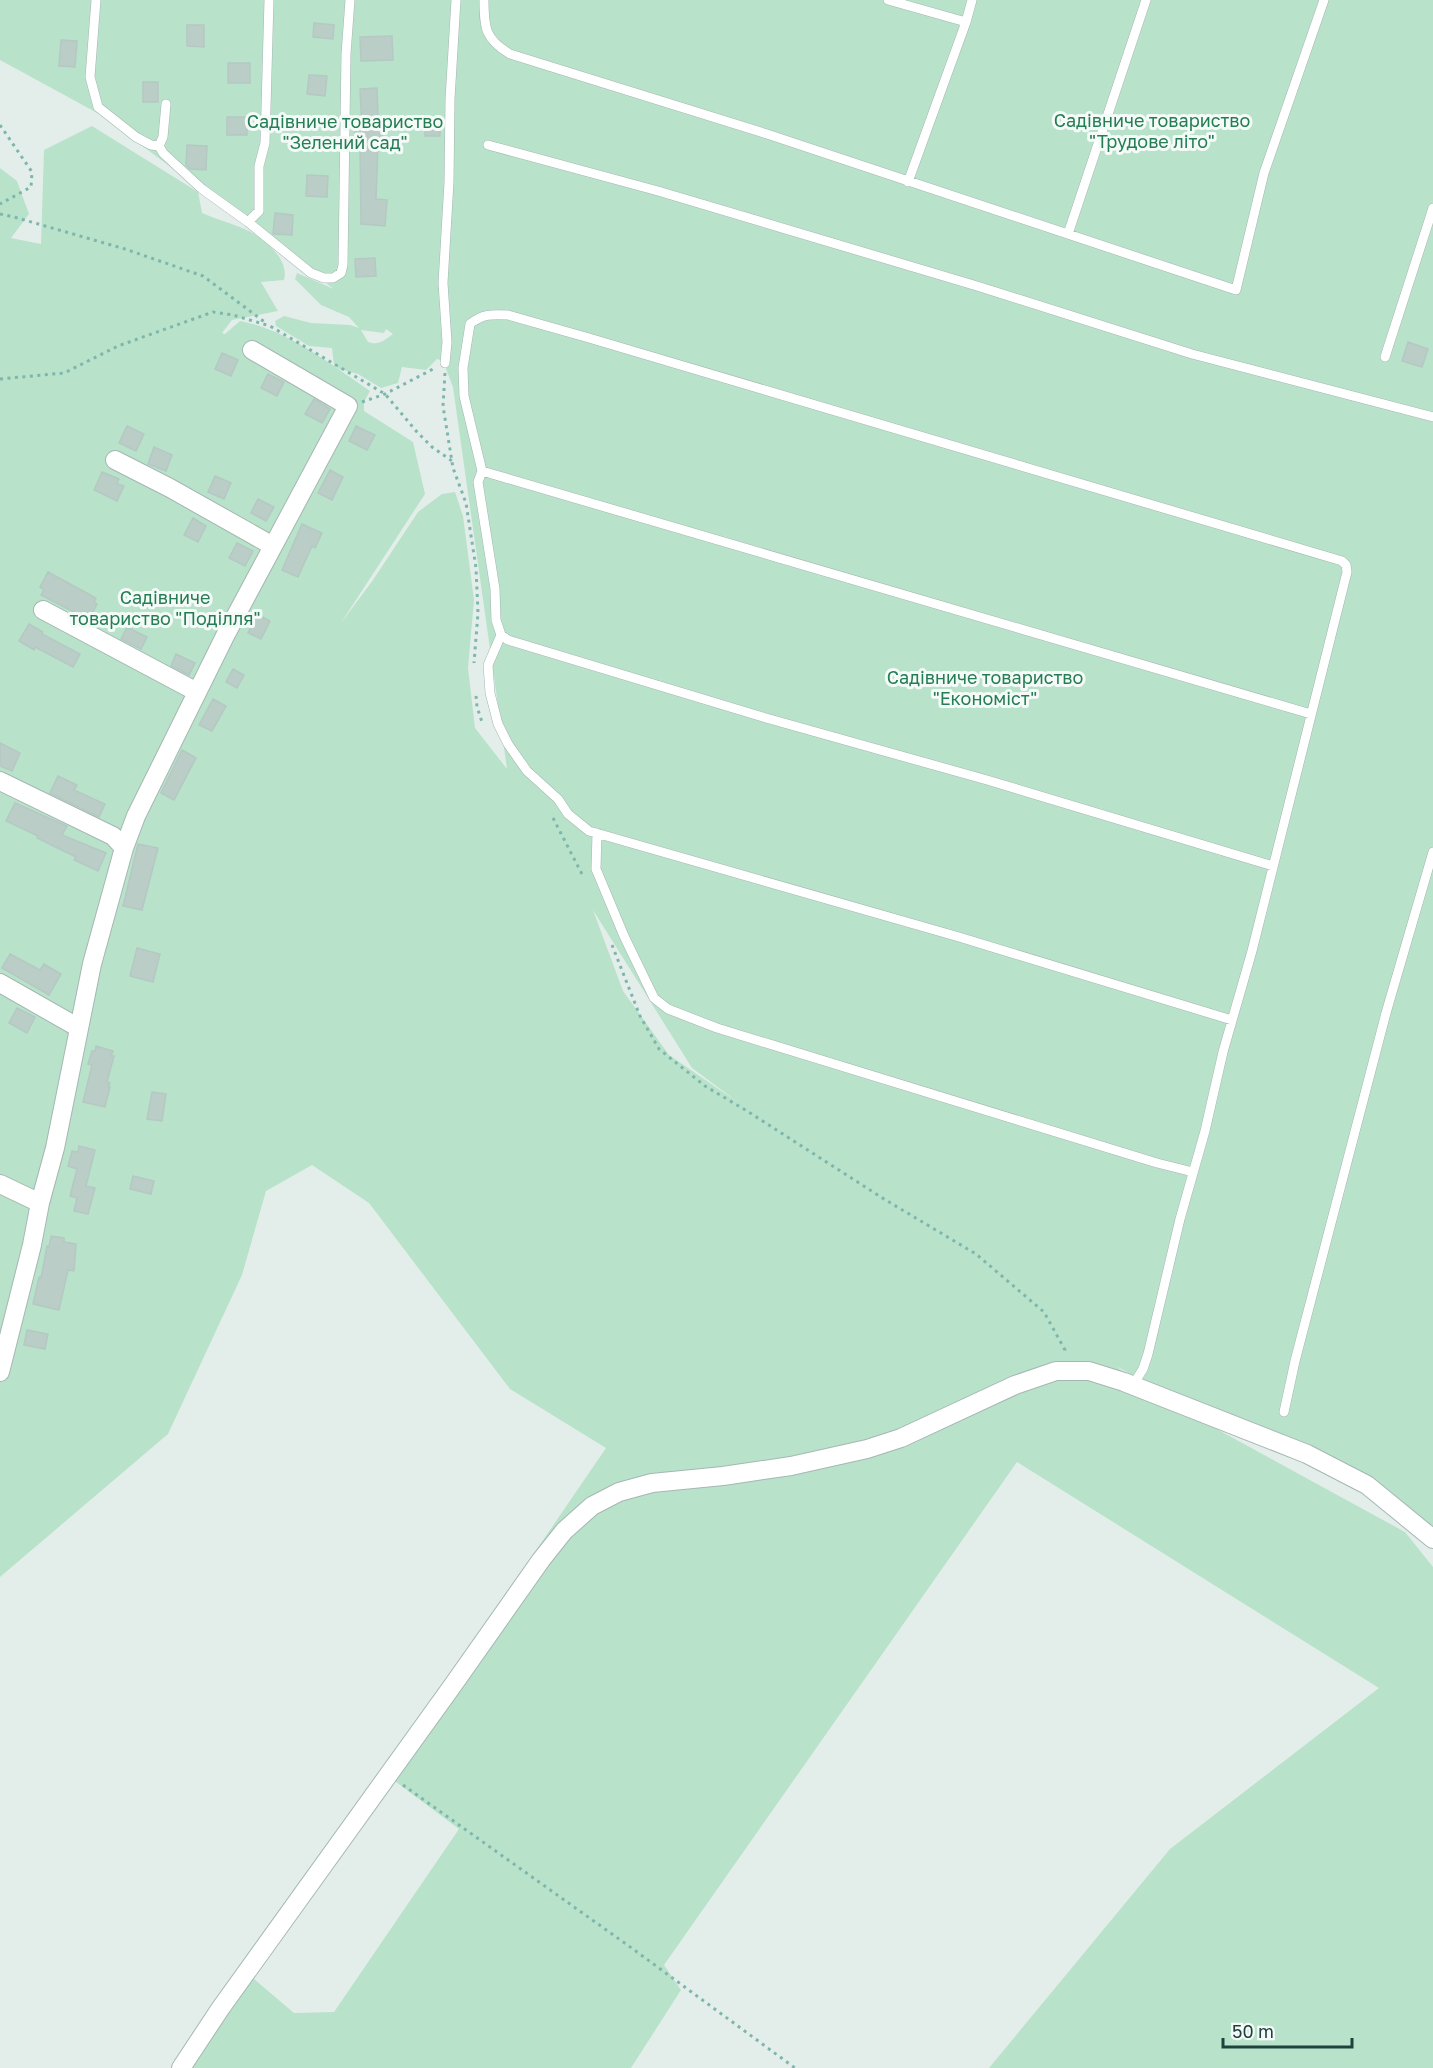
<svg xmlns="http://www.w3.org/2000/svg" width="1433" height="2068" font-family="'Golos Text',sans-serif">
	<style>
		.green { fill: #b9e2ca; fill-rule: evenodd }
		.building { fill: #bacdc7; stroke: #b4c9c3; stroke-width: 1.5 }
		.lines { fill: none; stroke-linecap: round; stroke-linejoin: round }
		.lane-casing { stroke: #a5b7b3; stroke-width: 10 }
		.street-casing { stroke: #a5b7b3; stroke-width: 20 }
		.path { stroke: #7fb6ac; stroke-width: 3; stroke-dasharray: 3 4.5; stroke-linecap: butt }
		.lane { stroke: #fff; stroke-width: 9 }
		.street { stroke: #fff; stroke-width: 18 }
		.labels { text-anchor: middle; stroke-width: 6; stroke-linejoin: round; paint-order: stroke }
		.park-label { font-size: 18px; fill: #257e53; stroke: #f4faf8 }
	</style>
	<rect width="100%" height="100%" fill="#e3eeeb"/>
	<path class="green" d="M0,0H1433V1537L1335,1471L1185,1404L1116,1366L1156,1396L1405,1532L1433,1567V2068H989L1170,1849L1379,1688L1017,1462L664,1965L681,1990L631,2068H182L247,1973L294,2013L334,2012L459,1829L384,1773L606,1448L510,1389L369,1203L312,1165L266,1191L242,1275L168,1434L0,1577V168L17,181L29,214L11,238L41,244L44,150L92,126L198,192L202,213C218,220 242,226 256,235C270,244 289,262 284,280L261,282L278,311L232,320L222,333L225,334L240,321C288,330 330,364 370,391L364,402V411L413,442L425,494L341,623L373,580L418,512L442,494L455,492L463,516L474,600L468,668L475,728L507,769L453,387L443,361L437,359L426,370L402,367L398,383L381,388L358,374L339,369L334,365L332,348L309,346L276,326L275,321L284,316L311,323L350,325L359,328L349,317L321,305L295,279L297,273L334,289L101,115L0,60ZM386,329L393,334C384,340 379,346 368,342L361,330L384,333ZM593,910L692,1068L739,1103L669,1055L623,991Z"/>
	<path class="building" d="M314,23L334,25L333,39L313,37Z
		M187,25H204V47L187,46Z
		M392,36L393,60L361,61L360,37Z
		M61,40L77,41L75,67L59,66Z
		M228,63H250V83H228Z
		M309,75L327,76L325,96L307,94Z
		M143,82H158V102H143Z
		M377,88L378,118H383L382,145H378L376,199L387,200L385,226L361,224L360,144H355V129H362L360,89Z
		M227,117H247V135H227Z
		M426,118H440V136H425Z
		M187,145L207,146L206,170L190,169L186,165Z
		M307,175L328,176L327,197L306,196Z
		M275,213L293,215L292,235L273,234Z
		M375,258L376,276L356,277L355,259Z
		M1408,342L1428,349L1422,367L1402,361Z
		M222,353L238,360L231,376L215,369Z
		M268,374L284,382L277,396L261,388Z
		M314,399L330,409L322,423L305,414Z
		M127,426L144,434L136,451L119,443Z
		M356,426L375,435L367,450L349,441Z
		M154,447L172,455L166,471L148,464Z
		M330,470L343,477L332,500L318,493Z
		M102,472L119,479L117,484L124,486L117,501L94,490Z
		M215,476L231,483L224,499L208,492Z
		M258,499L274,507L266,521L251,513Z
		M193,518L206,526L198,542L184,535Z
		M302,524L322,533L315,548L312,546L298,577L282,570Z
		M237,543L253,551L245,566L229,558Z
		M48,572L96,598L94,602L97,604L91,616L87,614L85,618L41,595L44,590L40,587Z
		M257,614L270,621L261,639L248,633Z
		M29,624L43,632L42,634L80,654L73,667L35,647L34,650L19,641Z
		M127,627L147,637L141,649L121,639Z
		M176,654L195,663L189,675L171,666Z
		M233,669L244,675L237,688L226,682Z
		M213,699L226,706L212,731L199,725Z
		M0,743L20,753L12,771L0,766Z
		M182,750L196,758L174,800L161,793Z
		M58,776L77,785L74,790L105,804L99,817L50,793Z
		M15,803L67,826L62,835L106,853L98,871L74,860L76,857L37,838L38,836L6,821Z
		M138,844L158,848L142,910L123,906Z
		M137,948L160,954L153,982L130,976Z
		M10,954L40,970L44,964L61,974L49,995L2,968Z
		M17,1008L35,1017L27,1033L9,1023Z
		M96,1046L113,1051L111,1056H114L107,1082L110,1083L108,1087H110L105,1107L83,1102L92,1065L88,1064L92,1051H95Z
		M152,1092L166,1094L162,1121L147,1119Z
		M79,1146L95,1150L86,1186L95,1188L88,1214L74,1211L77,1198L70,1196L77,1169L68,1166L72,1151L78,1152Z
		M133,1176L154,1181L151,1194L130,1189Z
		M51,1236L64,1238V1242L76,1244L74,1271L68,1270L59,1310L33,1304L39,1277L41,1278L47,1246L49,1247Z
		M27,1330L48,1334L45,1349L24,1345Z"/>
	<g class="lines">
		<defs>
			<path id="lane" d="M96,0L90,77L98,107L136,137L151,145L159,146L163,153L202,189L248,222L311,273L324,278H333L341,273L343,265L346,54L350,0
				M484,0C484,28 485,39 510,54L767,134L1236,290L1264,173L1324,0
				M888,0L966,22
				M488,145L658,191L977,286L1192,354L1433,417
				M159,146L163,137L166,104
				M908,182L966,22L972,0
				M248,222L259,211V166L265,143L269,0
				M1068,234L1146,0
				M1385,357L1433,208
				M445,363L447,342L443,283L449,182L450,99L456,0
				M482,471L1311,714
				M501,635L488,665L490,693L498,724L508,744L527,771L558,799L568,814L589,831L959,937L1232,1020
				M597,833L596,869L624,936L654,998L668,1009L717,1028L1157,1163L1193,1172
				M1133,1385L1143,1369L1148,1354L1180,1219L1205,1131L1223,1052L1252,951L1347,572L1346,565L1342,561L589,338L508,315C492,314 482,314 470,324L463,368L464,396L482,471L478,482L495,589L496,620L501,635L508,640L766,718L987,780L1273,866
				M1284,1412L1295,1361L1386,1013L1433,852"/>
			<path id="street" d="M115,460L170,488L273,546
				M43,610L197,692
				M0,781L113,836L124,848
				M0,983L79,1028
				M0,1184L40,1203
				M0,1372L32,1245L40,1203L55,1148L92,964L124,848L136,816L225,636L348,406L252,350
				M181,2068L220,2009L453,1685L541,1560L564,1531L592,1506L619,1492L652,1483L723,1476L791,1466L867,1449L901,1438L1015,1385L1056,1371H1089L1124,1382L1307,1454L1367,1485L1433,1539"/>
		</defs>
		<use href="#lane" class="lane-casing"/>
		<use href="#street" class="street-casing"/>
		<path class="path" d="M0,125L32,172L31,187L0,204
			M0,214L14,217L125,249L203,276L266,323
			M445,373L443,406L453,468L466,503L476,568L478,613L474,663
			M0,379L64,373L118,346L213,312L233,315L270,326L385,394L417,432L432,447L452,461
			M362,402L385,394L435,368
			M476,696L477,707L483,725
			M553,818L584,878
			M612,945L640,1016L659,1049L705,1086L747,1111L884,1199L976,1254L1044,1312L1065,1350V1355
			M403,1785L633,1949L795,2068"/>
		<use href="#lane" class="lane"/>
		<use href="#street" class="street"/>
	</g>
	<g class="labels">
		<g class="park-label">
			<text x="1152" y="127">Садівниче товариство<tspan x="1152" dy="21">"Трудове літо"</tspan></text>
			<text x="345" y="128">Садівниче товариство<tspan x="345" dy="21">"Зелений сад"</tspan></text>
			<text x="165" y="604">Садівниче<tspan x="165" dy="21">товариство "Поділля"</tspan></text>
			<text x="985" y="684">Садівниче товариство<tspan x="985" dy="21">"Економіст"</tspan></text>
		</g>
	</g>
	<path d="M1223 2038v9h129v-9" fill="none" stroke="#20423d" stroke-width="3"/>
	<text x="1232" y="2038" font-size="18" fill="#20423d" stroke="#f4faf8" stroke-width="4.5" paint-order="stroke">50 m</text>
</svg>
